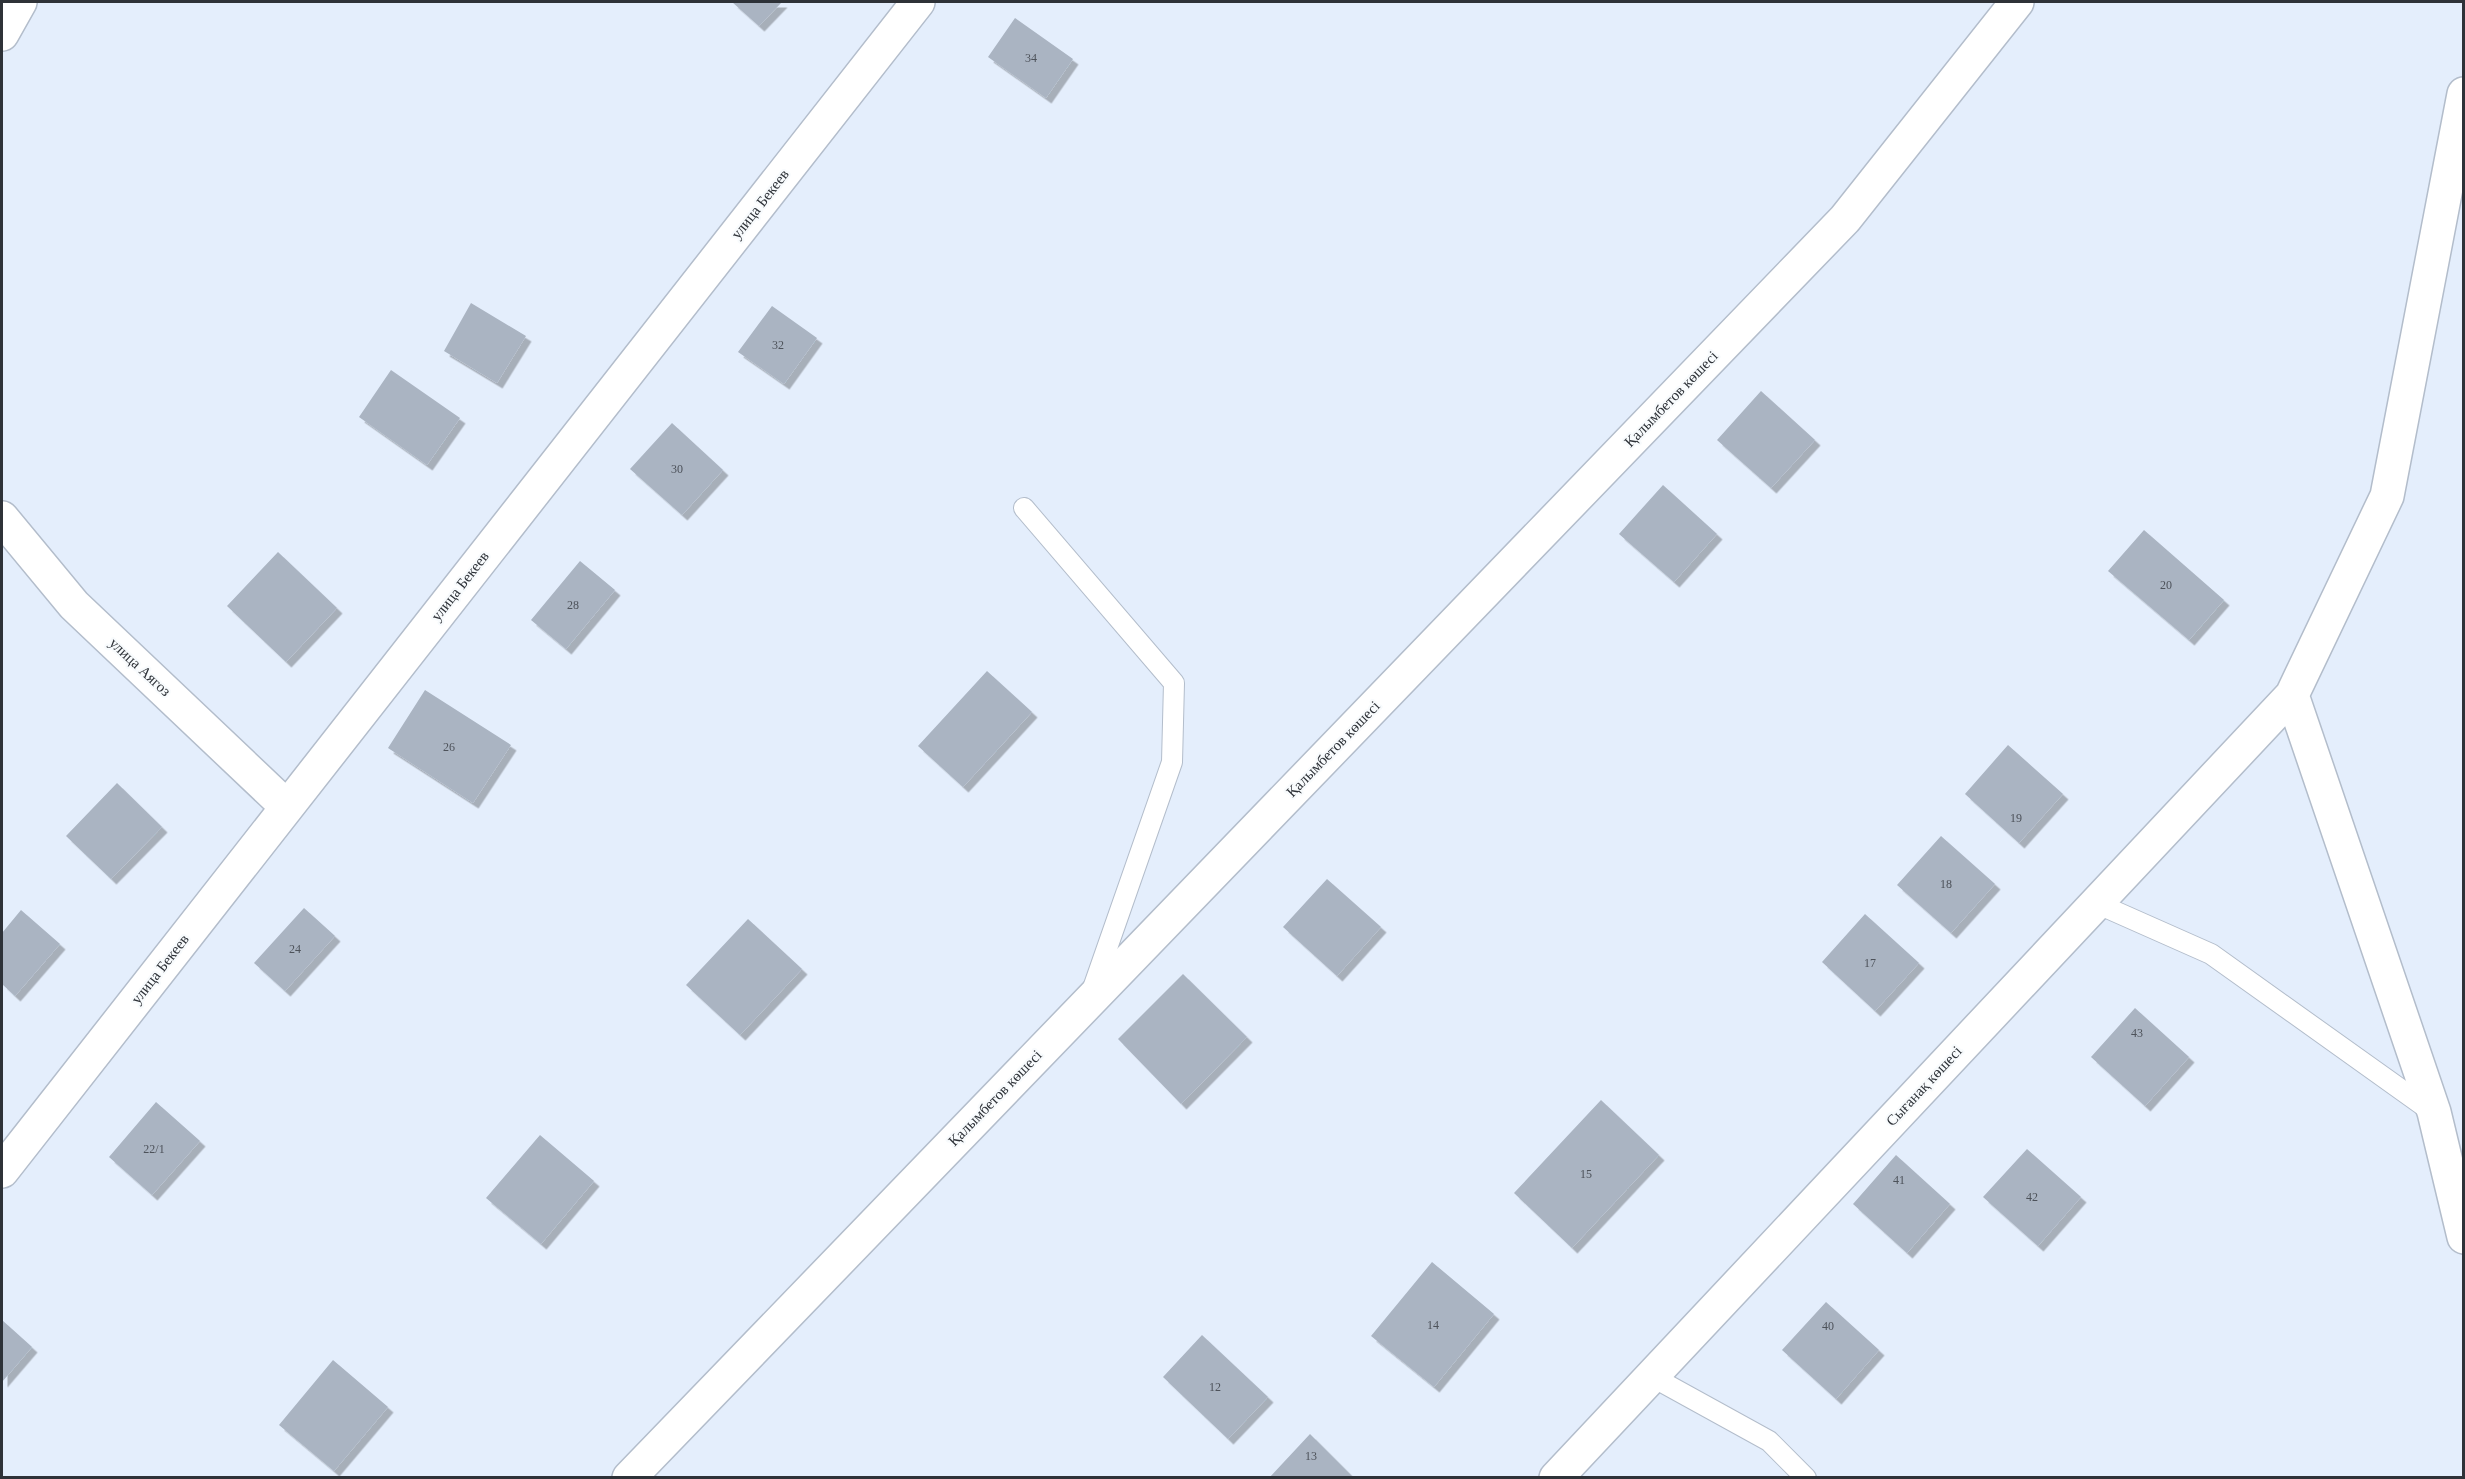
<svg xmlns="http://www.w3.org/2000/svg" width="2465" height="1479" font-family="'Times New Roman',serif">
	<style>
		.building { fill: #aab4c2; filter: url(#shadow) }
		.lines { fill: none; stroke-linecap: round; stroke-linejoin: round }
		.service-casing { stroke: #b3bdcb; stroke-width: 22 }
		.minor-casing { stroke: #b3bdcb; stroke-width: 36 }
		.service { stroke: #fff; stroke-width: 20 }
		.minor { stroke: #fff; stroke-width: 33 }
		.labels { text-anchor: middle; stroke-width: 4.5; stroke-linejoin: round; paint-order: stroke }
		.number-label { font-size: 12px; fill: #4d525a }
		.street-label { font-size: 15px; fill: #2e3238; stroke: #f8fbfd }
	</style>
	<defs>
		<filter id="shadow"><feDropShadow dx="5.5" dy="5.5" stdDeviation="0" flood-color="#0004"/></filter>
	</defs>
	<rect width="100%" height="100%" fill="#e4eefc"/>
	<path class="building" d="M732,2H782L759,26Z
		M1015,18L1073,59L1046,98L988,57Z
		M471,303L526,336L497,383L444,351Z
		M772,306L817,338L784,384L738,352Z
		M391,370L460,418L427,465L359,417Z
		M1761,391L1815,440L1771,488L1717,440Z
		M672,423L723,470L682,515L630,469Z
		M1663,485L1717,534L1674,582L1619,534Z
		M2144,530L2224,600L2189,640L2108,571Z
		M278,552L337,608L286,662L227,606Z
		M580,561L615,590L566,649L531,620Z
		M987,671L1032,712L963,787L918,746Z
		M425,690L511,745L473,803L388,748Z
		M2008,745L2063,794L2019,843L1965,794Z
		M117,783L162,827L111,879L66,836Z
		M1941,836L1995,884L1951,933L1897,885Z
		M1327,879L1381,927L1337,976L1283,927Z
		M304,908L335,936L285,991L254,963Z
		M21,910L60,944L15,996L2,984V933Z
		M1865,914L1919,963L1875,1011L1822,962Z
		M748,919L802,969L740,1035L686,985Z
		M1183,974L1247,1037L1181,1104L1118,1039Z
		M2135,1008L2189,1057L2145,1106L2091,1057Z
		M1601,1100L1659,1155L1572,1248L1514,1193Z
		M156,1102L200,1141L152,1195L109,1157Z
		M540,1135L594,1181L541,1244L486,1198Z
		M2027,1149L2081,1197L2038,1246L1983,1197Z
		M1896,1155L1950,1204L1907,1253L1853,1204Z
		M1432,1262L1494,1314L1434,1387L1371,1336Z
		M1826,1302L1879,1350L1836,1399L1782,1350Z
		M2,1320L32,1347L2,1382Z
		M1202,1335L1268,1397L1228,1439L1163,1377Z
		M333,1360L388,1407L334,1471L279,1425Z
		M1310,1434L1354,1478H1269Z"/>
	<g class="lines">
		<defs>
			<path id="service" d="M1024,508L1174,683L1172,762L1092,991
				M2096,903L2211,954L2431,1111
				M1651,1376L1769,1441L1806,1478"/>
			<path id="minor" d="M2,34L20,2
				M2,518L74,605L287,807
				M2292,695L2434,1112L2464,1237
				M2,1171L918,2
				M629,1478L1845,219L2017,2
				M1556,1478L2292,695L2387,496L2464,94"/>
		</defs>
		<use href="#service" class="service-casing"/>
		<use href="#minor" class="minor-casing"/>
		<use href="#service" class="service"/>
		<use href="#minor" class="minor"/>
	</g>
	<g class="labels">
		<g class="number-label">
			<text x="1031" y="62">34</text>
			<text x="778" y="349">32</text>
			<text x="677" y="473">30</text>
			<text x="2166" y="589">20</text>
			<text x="573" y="609">28</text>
			<text x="449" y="751">26</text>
			<text x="2016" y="822">19</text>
			<text x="1946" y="888">18</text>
			<text x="295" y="953">24</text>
			<text x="1870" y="967">17</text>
			<text x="2137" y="1037">43</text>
			<text x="154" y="1153">22/1</text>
			<text x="1586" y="1178">15</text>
			<text x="1899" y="1184">41</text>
			<text x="2032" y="1201">42</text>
			<text x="1433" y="1329">14</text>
			<text x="1828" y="1330">40</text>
			<text x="1215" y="1391">12</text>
			<text x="1311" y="1460">13</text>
		</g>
		<g class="street-label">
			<text transform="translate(760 204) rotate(-52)" y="5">улица Бекеев</text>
			<text transform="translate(1671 399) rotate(-46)" y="5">Қалымбетов көшесі</text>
			<text transform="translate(460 586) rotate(-52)" y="5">улица Бекеев</text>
			<text transform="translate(140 667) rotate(43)" y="5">улица Аягоз</text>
			<text transform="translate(1333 749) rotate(-46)" y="5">Қалымбетов көшесі</text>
			<text transform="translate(160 969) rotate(-52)" y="5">улица Бекеев</text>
			<text transform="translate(1924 1086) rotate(-47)" y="5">Сығанақ көшесі</text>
			<text transform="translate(995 1098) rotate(-46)" y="5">Қалымбетов көшесі</text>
		</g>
	</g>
	<rect width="2465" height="1479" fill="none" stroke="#2e3238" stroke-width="6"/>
</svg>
